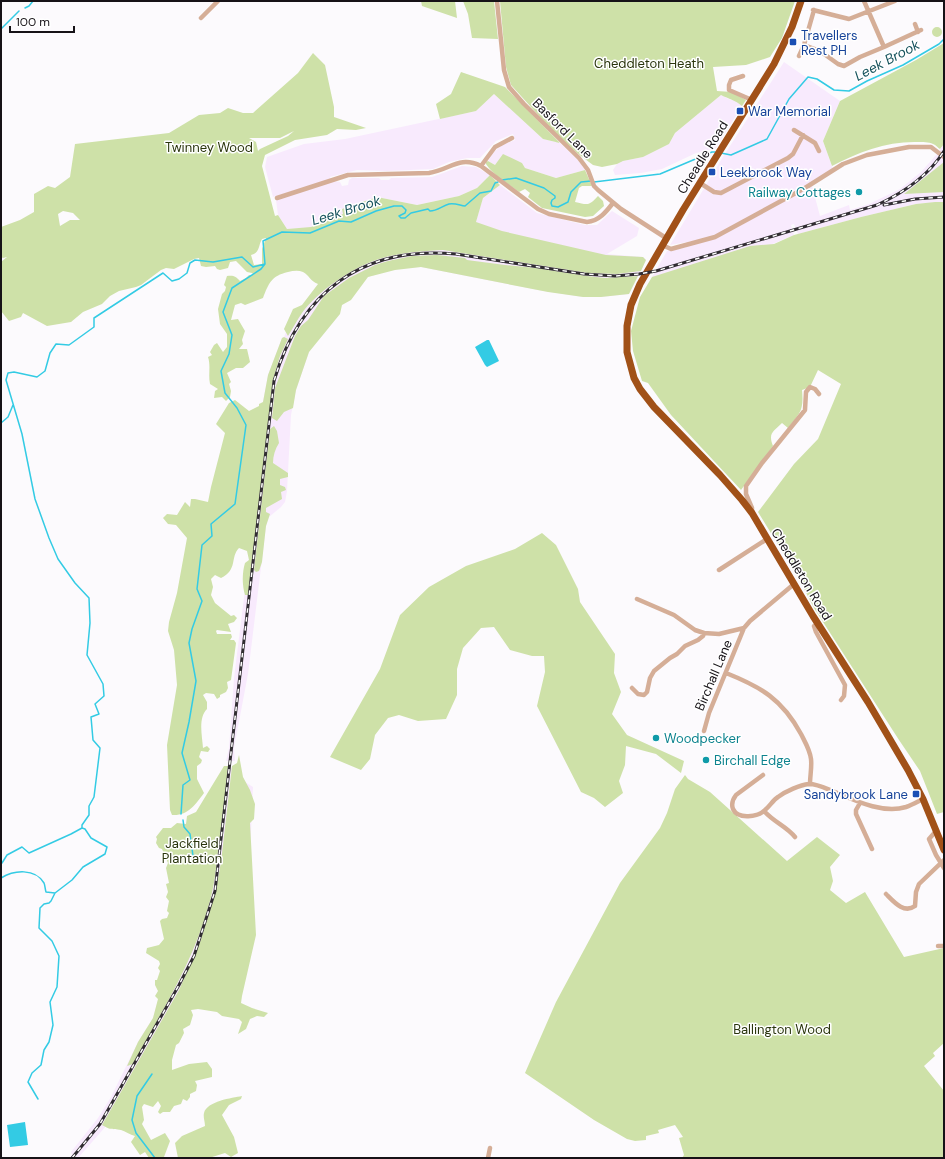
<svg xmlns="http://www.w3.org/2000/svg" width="945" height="1159" font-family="'DM Sans',sans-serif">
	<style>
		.built { fill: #f8eafd }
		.green { fill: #cee1a8; fill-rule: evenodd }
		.water { fill: #33cbe4 }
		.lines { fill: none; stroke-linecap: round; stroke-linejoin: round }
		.stream { stroke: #33cbe4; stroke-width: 1.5 }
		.minor { stroke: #d5ae97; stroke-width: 4.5 }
		.highway { stroke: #a15118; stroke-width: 7 }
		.rail-casing { stroke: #302c31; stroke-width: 3 }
		.rail { stroke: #fff; stroke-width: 1.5; stroke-dasharray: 4.5; stroke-linecap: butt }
		.transit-dot { fill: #1a4fb4; stroke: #fff; stroke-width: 1.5 }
		.culture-dot { fill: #0f9aa8; stroke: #fff; stroke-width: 1.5 }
		.labels { text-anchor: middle; stroke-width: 3; stroke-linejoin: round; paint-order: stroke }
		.transit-label { font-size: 13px; fill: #164399; stroke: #fff; text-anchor: start }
		.park-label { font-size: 13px; fill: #2a350d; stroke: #fff }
		.street-label { font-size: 13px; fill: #161217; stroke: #fff }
		.culture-label { font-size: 13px; fill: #0d838f; stroke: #fff; text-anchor: start }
		.water-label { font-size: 14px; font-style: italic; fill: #14515b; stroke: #fff }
	</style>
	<rect width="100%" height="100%" fill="#fcfafd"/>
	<path class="built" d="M784,62L840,101L823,141L834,172L812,186L820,216L849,205L850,210L869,204L900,189L921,172L937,154L944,144V202L916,204L861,217L798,234L794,224L791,225L794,235L742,257L652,283V277L667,251L684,248L711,238L670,245L721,160Z
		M494,94L543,139L560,143L578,160L585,170L556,178L525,168L522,163L515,161L495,165L488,161L493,153L502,145L515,140L513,134L496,141L480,158H467L449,162L433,169L387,171L357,170L330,177L331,179L323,182L273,197L265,167L267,157L304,144L345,139L476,111Z
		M721,95L731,100H735L742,106L715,149L707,150L696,153L662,169L641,173L615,175L613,170L617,164L623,161L643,157L669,144L675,133Z
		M462,166L476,167L490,175L477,188L459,196L417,205L377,197L343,214L311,228L287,229L278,215L276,200L334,181L340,182L342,186L348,185L349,180L352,178H379L381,180H389L391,178L432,177Z
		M500,185L537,213L585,225H597L612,211L639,228L637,236L607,254L643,257L646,260L629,294L601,297H583L538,290L421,267L395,269L368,277L357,282L309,352L296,390L291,415L287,491L285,502L281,507L269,517L266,526L248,674L234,748L235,761H226L229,748L234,678L253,525L262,407L268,375L282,338L284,337L286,332L284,329L323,278L476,221L483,198Z
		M236,767L245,782L253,787L250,854L240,892L107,1125L78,1158H69L72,1155L71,1152L98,1118L111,1097L138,1042L153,1018L224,769Z"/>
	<path class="green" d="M421,1H455L457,18L422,6Z
		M463,1H494L498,39L472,38L468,14Z
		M500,1H795L782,38L770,57L746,65L713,67L717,91L732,92L746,100L742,106C735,100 729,99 721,95L675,133L669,144L643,157L623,161L617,164L602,167L593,165L577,153L550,128L511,85L506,67Z
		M932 32a5 5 0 1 1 10 0a5 5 0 1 1-10 0Z
		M944,43V144L940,149C938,148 936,145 933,144C929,142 922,142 918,142C888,141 858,152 832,166L823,141L840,101L916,60Z
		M313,53L325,65L334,107V117L366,128L356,130L337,129L327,135L295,140L265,155L262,166L275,216L278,215L287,229L311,227L343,214L342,209L377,197L417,205L459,196L477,188L490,175L500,185L483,198L476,222L502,231L606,255L643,257L646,260L641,271L617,274L588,273L443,250C423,251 395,253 376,260C352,268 317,292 302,313C297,320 293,328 288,336L284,329L293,309L302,305L318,284C310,281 309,275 303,272C298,270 293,271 288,272C271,276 269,283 263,298L245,305L241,303L235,305L231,320L238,319L245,331L242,340L243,344L239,349H247L250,362L243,368H236L227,373L231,382L229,384L231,391L230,397L226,401L222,397L214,398L215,391L218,389L210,384C208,374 211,366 208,357L212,355L210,352L214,345L217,343L223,352L227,347V334L220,324L218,309L222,294L225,291L226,287L224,285L227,276C233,275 236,276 240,281L246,278L249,275H254L252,273L247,272L236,261L230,262L228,268L220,270L217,269L215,266L206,267L201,266L199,258L194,259L174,269L166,268L161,270L141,285L136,287L119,291L110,296L102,304L83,312L71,322L47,326L23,313L21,317L9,321L1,311V262L7,257L3,258L1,257V227L20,220L34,212V194L48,186L55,188L70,177L75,144L169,133L199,115L220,113L228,108L243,113H253L298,73ZM294,131L288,136L260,149L258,151L256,142L249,138H280ZM63,211L73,213L80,220H70L60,226L58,214ZM266,238L262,249V264L254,265L251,255C260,253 258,246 262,239Z
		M461,72L505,87L560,143L543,139L494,94L476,111L440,119L436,104L451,94Z
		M503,154L522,163L525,168L556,178L585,170L592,186H582L579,188L575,202C588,205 589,206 598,196L603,201L604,206L593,216L585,217L542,208L528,197L530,193L525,189L519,192C508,183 494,176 486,164V162L488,161L495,165Z
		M944,162V192L904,194Z
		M935,202H944V812L937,814L920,771L899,740L814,608L798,577L758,512L794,464L818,439L841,384L818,370L810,387L802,390C804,411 800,413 788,428L782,423C773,432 768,433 773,446L741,490L671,415L648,383L642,381L633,351L631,331L640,297L652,277L750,246L774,244L794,235L861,217L916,204Z
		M437,255L465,258L467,260L505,265L536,268L587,276L605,278L638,276L629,294L601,297H583L548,292L421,267L395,270L368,277L351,300L342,305L340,314L309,352L296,390L293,408L284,412L277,421L272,418L275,388L295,336L301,326L308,320L324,296L349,278L375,265L388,261L412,256Z
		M284,337L288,339L280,356L273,380L248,595H245C242,585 242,573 245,563L249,560L247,551L239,548C230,557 238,570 221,578L215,575L211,579L213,587L211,595L215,603L231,616L234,615L237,618L234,622L228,624L231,632L217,630L216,631L217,634H231L232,637L230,640H234L236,643L231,680L227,682L228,688L226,692L220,695V697L217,699L214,694L206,693L203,695L207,702V709C198,718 202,735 203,748L207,746L210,749L208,752L201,751L199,757L202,760L201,763L197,766V779L204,793C195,805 188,816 172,815L170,810L167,745L177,685L174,650L168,631L169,622L177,593L187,538L176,525L168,524L163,518L167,514L177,515L185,502L190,507L191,499H195L208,502L211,487L225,433L216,424L229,403L235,400L249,411L259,406V404L263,402L268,375L282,338Z
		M274,426L277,431L279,443C275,449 273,456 273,463L288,473V477L280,479V485L285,487L286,490L281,492L282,499L266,508V512L270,514L266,526L262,562L259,571L256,572L254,570L270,429Z
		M542,533L556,545L578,589L580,602L615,654L614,673L621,692L612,714L627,735L684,761L681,773L656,754L626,746L625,765L619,781L623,793L605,807L594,798L581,792L537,706L545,672L544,656H532L510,650L494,627L481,628L463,648L457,669V695L446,719L418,721L399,715L388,718L375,735L370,759L361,770L330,757L380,669L400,615L429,587L466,566L515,549Z
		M239,755L243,777L250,790L255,804L254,819L250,823L256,935L242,996L241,1003L252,1008L268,1013L264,1017L257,1016L250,1019L246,1029L238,1034L242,1022L239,1019L222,1016L217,1012L198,1009L191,1010L193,1015L190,1025L183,1029L184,1033L179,1043L176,1045L172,1060V1070L189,1064L207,1062L212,1069V1077L195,1081L197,1085L196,1091L190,1094V1097L187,1101L183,1099L181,1104L174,1106L170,1112H163L160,1114L158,1112L161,1106L158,1101L153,1107L144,1104L142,1107L144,1120L142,1124L151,1140L165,1133L170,1141L164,1157L149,1158L145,1152L140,1155L131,1142L135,1136C130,1135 125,1131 121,1130C111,1128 112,1131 102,1125L179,990L200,942L216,889L221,862L232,766L237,763Z
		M224,766H228C225,795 222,823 218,851C216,870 214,889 208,908C192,964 161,1013 133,1064L127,1066L138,1042L153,1018L158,999L155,996L158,991L155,985V980H157L160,971L158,968L160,964L159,961L146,953L147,948L159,945L164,939L160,921L162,919L167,918L169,913L167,911L169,901L166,897L168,892L166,884L169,883L166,868L168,863L162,849L159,848L156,843L157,839L156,837L163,828H171L177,823L186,824L187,816L196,812Z
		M685,775L688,779L710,792L787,861L817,837L840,855L830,867L833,881L830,890L846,903L865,892L904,957L944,948V1043L933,1053L935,1056L924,1066L944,1091V1158H682L684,1155L679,1138L683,1137L675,1125L658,1130L659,1133L646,1136V1140L635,1141L627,1139L594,1120L525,1073L556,1002L620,883L660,828L667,813L675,789Z
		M242,1096L241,1099L229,1105L222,1115L234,1137L238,1153L231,1157L225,1153L209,1158H178L175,1143L182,1136L205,1126C205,1122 203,1117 204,1113C207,1101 232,1098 242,1096Z"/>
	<path class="water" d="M487,340H489L499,361L487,367L485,365L475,347Z
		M25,1122L28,1145L10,1147L7,1125Z"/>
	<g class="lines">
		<path class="stream" d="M25,8L29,6L33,1
			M1,29L19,11
			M721,153L731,155L767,139L789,99L808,77L817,79L834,90L849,91L867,81L903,65L939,44L944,39
			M502,180L516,178L544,188L555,196V198L552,200L551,203L552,206L558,207L568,202L571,192L581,182L591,181
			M594,182L660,174L712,152H715
			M1,423L8,417L13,405
			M181,814L183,785L190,780L182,753L189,722L196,681L189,643L192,629L202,601L197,589L202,545L212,536L211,524L235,504L246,425L237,408L225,393L221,371L229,354L232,335L223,312L232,288L261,269L265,264L263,241L282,232L310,233L339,221L351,222L376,211L394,206H402L406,210L405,213L399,216L401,218H405L411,213L428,209L430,211C437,211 442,206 449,204C455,203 459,205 465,206L480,193L491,191L495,183L498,182
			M183,820L184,827L190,834L194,863
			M2,863L7,855L22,847L29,853L71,834L82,828
			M1,878C14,870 35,868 44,883C45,885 45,889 46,892L55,893
			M152,1074L137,1096L132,1120L136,1133L155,1158
			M38,1099L28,1082L32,1073L41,1065L44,1050L49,1042L53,1025L50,1002L57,987L59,956L52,941L39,928L40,908L44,904L49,903L51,901L55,893L72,880L83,867L105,854L107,847L91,838L85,829L82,828V825L89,815V806L94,797L100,748L93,740L91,717L99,714L95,704L104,696L103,684L87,655L90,623L89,598L75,583L58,559L49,538L35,499L22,434L6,380L8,373L14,372L37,377L45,371L50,353L56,344L69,345L94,327V318L163,273L172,281L179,279L187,273L190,263L195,260L213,262L242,257L253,267L265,264"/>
		<path class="minor" d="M497,1L504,70L509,87L524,104L579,158L588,170L594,186L598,190L621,209L666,238
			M864,1L884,47L921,30
			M813,10L849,19L895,1
			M814,10L804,45L820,51L838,64L844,66L860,57L884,47
			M201,18L218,1
			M915,24L918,32
			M799,56L804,45
			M743,76L731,80L729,85V90L752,100
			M794,130L815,143L819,151
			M481,166L495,147L512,138
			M700,183L714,192L721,193L788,158L793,154L803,135
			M277,198L348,175L429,173C450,170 459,155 481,166L538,209L549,214L587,222C599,221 606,212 613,203
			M662,245L671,249L715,237L805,188L843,164L867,155L909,147H931L944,157
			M752,511V508L746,494V486L762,463L805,410L806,392L810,387L815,389L819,394
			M719,570L767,539
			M637,599L674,615L695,630L704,633L719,634L744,628
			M818,623L814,626L816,632L845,685L844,696L841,700
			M726,673C761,687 782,699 801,734C805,742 810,750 811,759C812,767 810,776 810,784
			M632,688L638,694L644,695L647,692L650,678L654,671L670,658L677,654L685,646L698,640L703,636L704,633
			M704,731L709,713L744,628L750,621L794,584
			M763,775L736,795C733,799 731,804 733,809C738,820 758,817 765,810C770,806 773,800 778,797C786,791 800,785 809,784C818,784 827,789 835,792C856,801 883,814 906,807C912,805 917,802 923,799
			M860,803L856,810V814L872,849
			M764,811C775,823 786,826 795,837
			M936,831L929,839L936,855L944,868
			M886,894C894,902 904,914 915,906L916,892L919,884L944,860
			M938,946H944
			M488,1158L490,1148"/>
		<path class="highway" d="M801,1L792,27L774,64L683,210L640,284L631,305L627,326V352L634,378L640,389L654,407L720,475L742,500L752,513L813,616L868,702L908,770L923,799L944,850"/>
		<defs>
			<path id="rail" d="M884,205L915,199L944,197
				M72,1158L100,1124L179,985L194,956L215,891L274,381C300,292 363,245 456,254L584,274L615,276L639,274L656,271L877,205C903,193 929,175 944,151"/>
		</defs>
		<use href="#rail" class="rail-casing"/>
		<use href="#rail" class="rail"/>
	</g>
	<g class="transit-dot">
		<rect x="789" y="38" width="8" height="8" rx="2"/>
		<rect x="736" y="107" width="8" height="8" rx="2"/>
		<rect x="708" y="168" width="8" height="8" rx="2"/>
		<rect x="912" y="790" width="8" height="8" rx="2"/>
	</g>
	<g class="culture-dot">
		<circle cx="859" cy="192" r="4"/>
		<circle cx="656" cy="738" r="4"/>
		<circle cx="706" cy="760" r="4"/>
	</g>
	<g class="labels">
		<g class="transit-label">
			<text x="801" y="40">Travellers<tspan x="801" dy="15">Rest PH</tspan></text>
			<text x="748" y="116">War Memorial</text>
			<text x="720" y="177">Leekbrook Way</text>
			<text x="908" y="799" text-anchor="end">Sandybrook Lane</text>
		</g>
		<g class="park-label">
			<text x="649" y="68">Cheddleton Heath</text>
			<text x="209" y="152">Twinney Wood</text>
			<text x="192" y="848">Jackfield<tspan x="192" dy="15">Plantation</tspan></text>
			<text x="782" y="1034">Ballington Wood</text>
		</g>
		<g class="street-label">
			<text transform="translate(563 128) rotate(45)" y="5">Basford Lane</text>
			<text transform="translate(702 157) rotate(-58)" y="5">Cheadle Road</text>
			<text transform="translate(802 574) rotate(59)" y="5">Cheddleton Road</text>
			<text transform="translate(713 675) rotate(-67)" y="5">Birchall Lane</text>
		</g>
		<g class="culture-label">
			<text x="851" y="197" text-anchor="end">Railway Cottages</text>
			<text x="664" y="743">Woodpecker</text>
			<text x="714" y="765">Birchall Edge</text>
		</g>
		<g class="water-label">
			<text transform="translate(887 60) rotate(-28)" y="5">Leek Brook</text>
			<text transform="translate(346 210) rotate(-17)" y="5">Leek Brook</text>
		</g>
	</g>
	<rect width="945" height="1159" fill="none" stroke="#161217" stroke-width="4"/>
	<path d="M10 26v6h64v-6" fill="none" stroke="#161217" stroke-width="2"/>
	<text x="16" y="26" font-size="12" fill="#161217" stroke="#ffffff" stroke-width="3" paint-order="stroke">100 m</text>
</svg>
